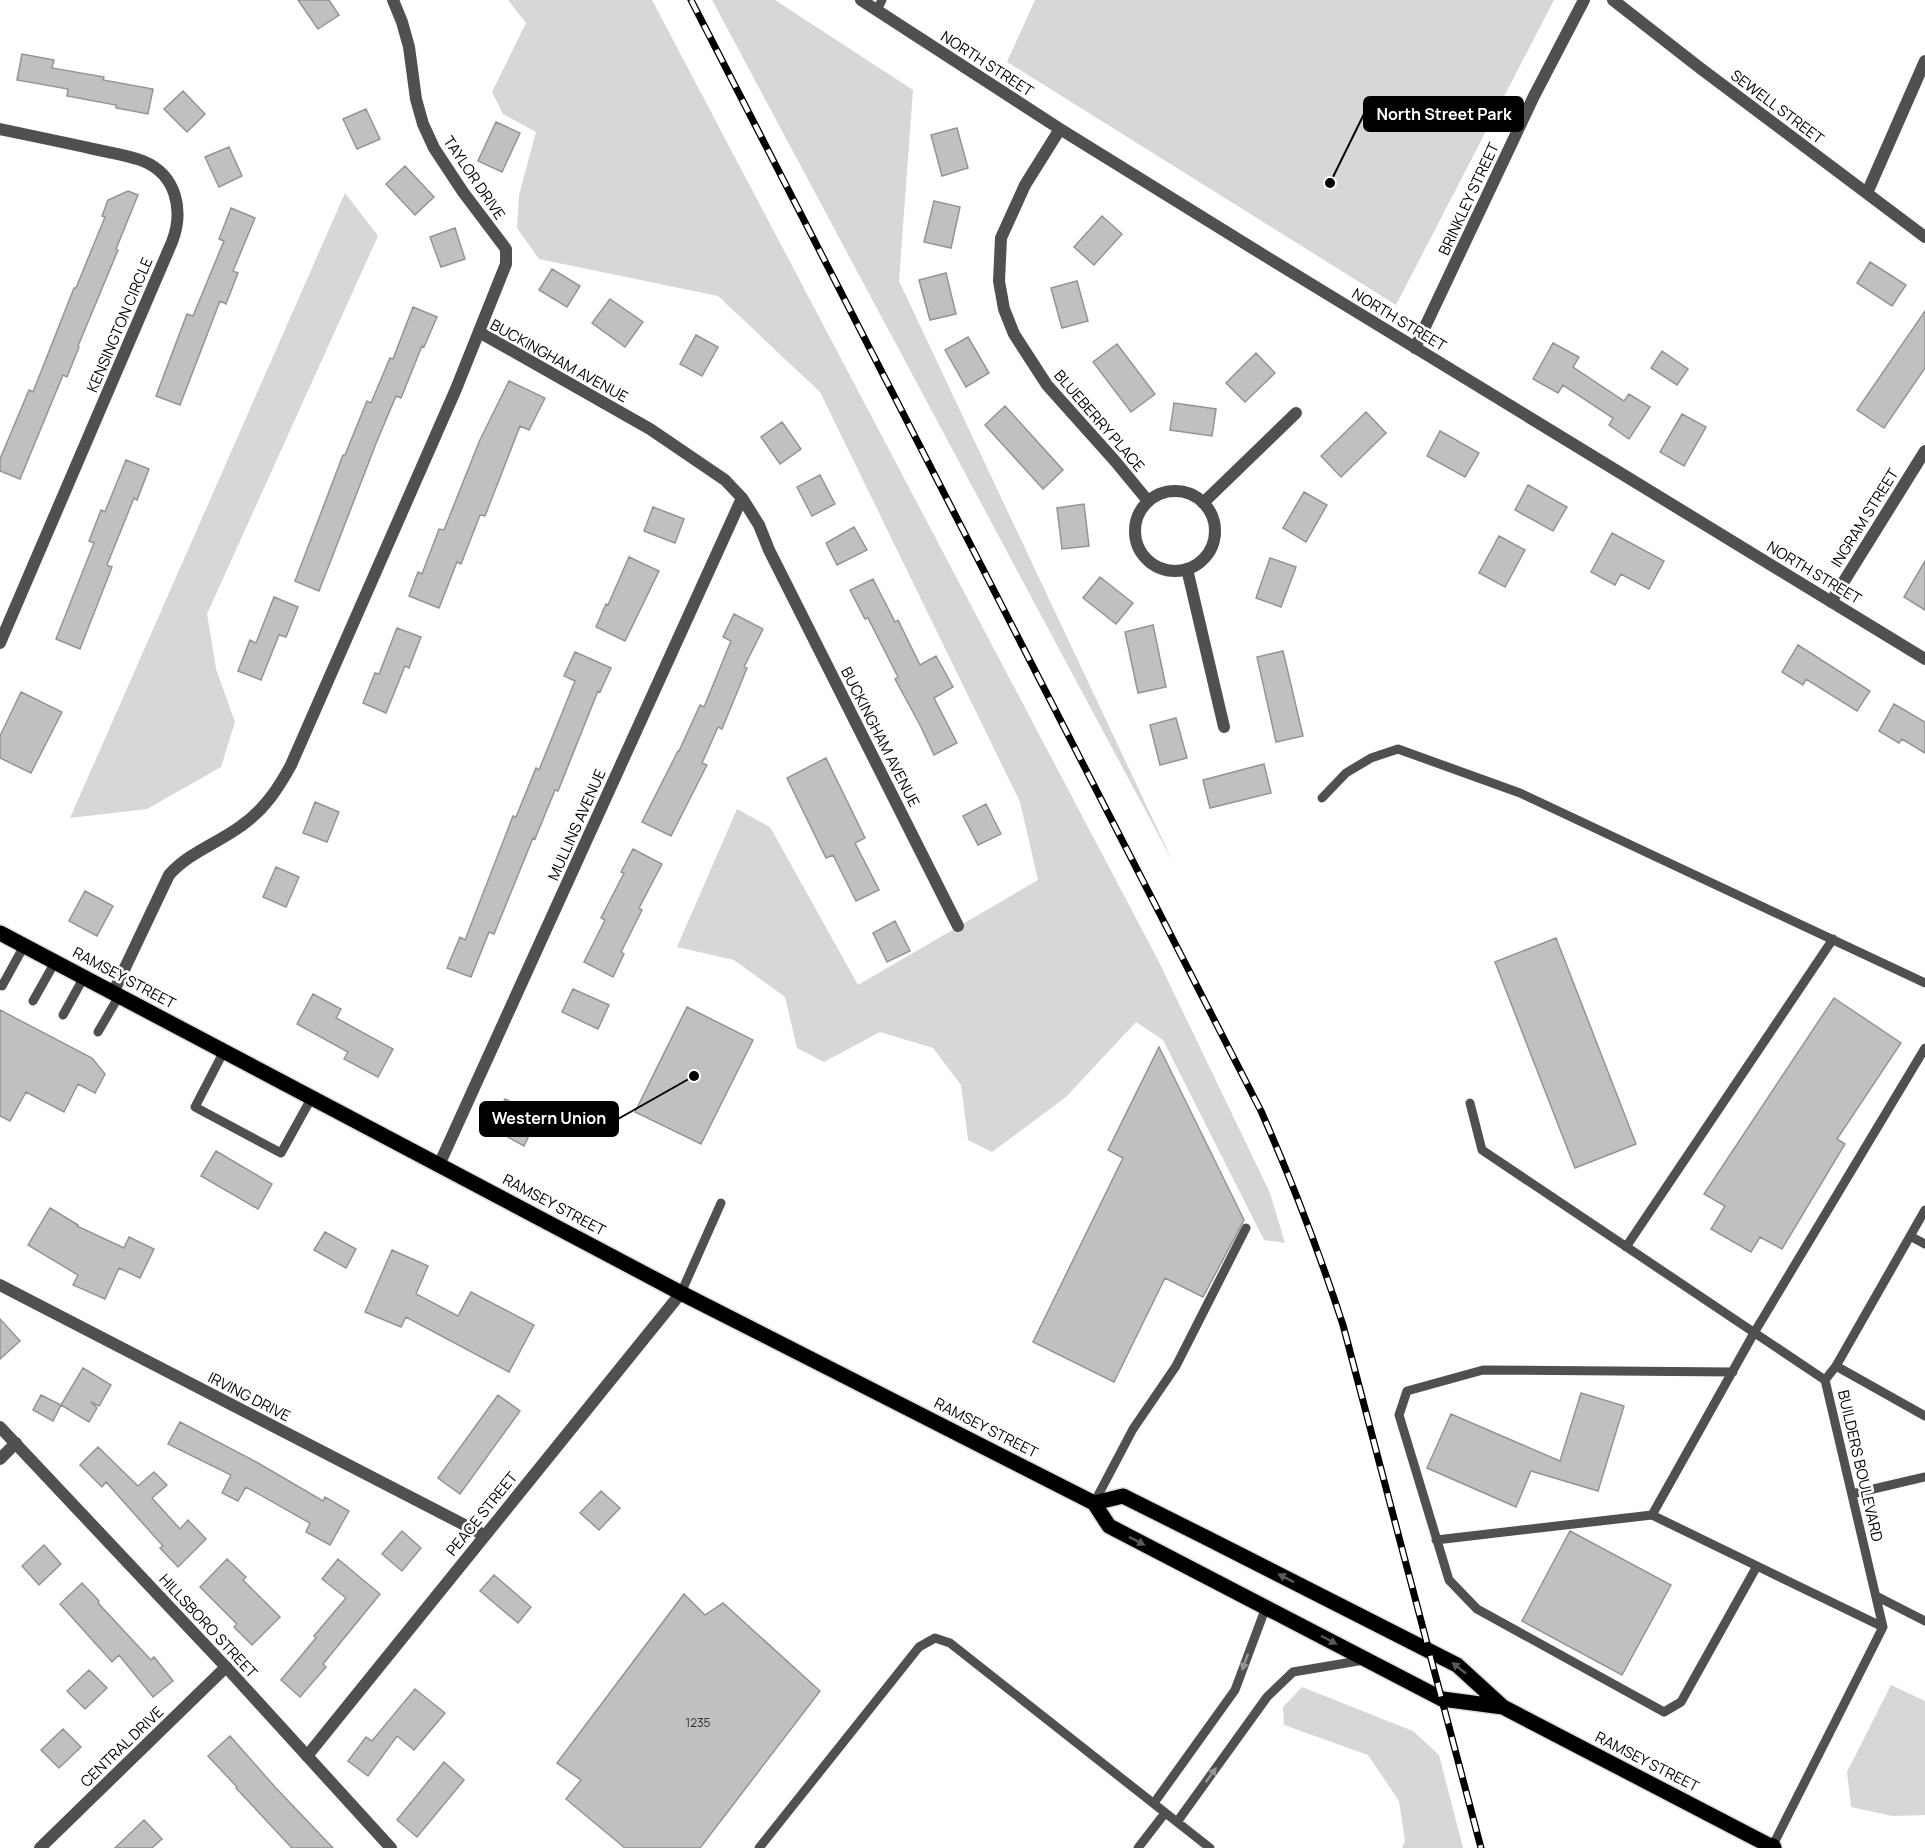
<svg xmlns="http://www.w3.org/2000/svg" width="1925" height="1848" font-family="Manrope,sans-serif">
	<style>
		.green { fill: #d7d7d7 }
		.building { fill: #c0c0c0; stroke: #949494; stroke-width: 1.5 }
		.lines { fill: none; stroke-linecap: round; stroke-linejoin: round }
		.primary-casing { stroke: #dbdbdb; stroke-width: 18 }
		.motorway-casing { stroke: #dbdbdb; stroke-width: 21 }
		.service { stroke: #505050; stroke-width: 9 }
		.minor { stroke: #505050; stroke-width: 12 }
		.tertiary { stroke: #505050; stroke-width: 12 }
		.primary { stroke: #000; stroke-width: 15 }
		.motorway { stroke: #000; stroke-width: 18 }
		.rail-casing { stroke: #000; stroke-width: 7 }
		.rail { stroke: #fff; stroke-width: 4.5; stroke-dasharray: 14; stroke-linecap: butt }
		.oneway { fill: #595959 }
		.oneway2 { fill: #969696 }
		.labels { text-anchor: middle; stroke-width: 5; stroke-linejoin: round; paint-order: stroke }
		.number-label { font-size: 12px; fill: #303030 }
		.street-label { font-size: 15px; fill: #000; stroke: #fff }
		.leader { fill: none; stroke: #000; stroke-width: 2 }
		.callout-dot { fill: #000; stroke: #fff; stroke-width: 2 }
		.callout { fill: #000; stroke: #000; stroke-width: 2 }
		.callout-label { font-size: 16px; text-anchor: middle; font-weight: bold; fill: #fff }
	</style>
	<rect width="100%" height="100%" fill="#fff"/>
	<path class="green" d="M508,0H652L1158,960L1270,1193L1285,1243L1264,1240L1163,1040L1136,1022L1066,1097L992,1152L968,1140L961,1085L933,1048L880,1032L824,1062L797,1048L785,997L734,960L677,947L737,809L770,827L858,985L1038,880L1020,802L820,392L718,296L539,259L517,228L519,195L536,132L503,114L492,92L526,23Z
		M712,0H775L913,90L899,281L1173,862Z
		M1035,0H1554L1396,305L1007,62Z
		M345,193L378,236L207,614L216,669L235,722L221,767L147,809L70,818Z
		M1891,1685L1925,1701V1815L1892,1816L1851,1807L1847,1772Z
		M1302,1687L1413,1731L1439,1755L1463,1848H1402L1405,1841L1399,1801L1368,1755L1284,1725L1283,1707Z"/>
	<path class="building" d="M298,0H329L339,15L318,29Z
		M22,54L54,60L52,68L104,77L103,80L153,89L148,114L116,108V105L67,96L68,89L17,80Z
		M183,91L205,114L187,132L164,109Z
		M366,109L380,139L357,149L343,119Z
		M496,122L520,133L502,172L478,161Z
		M957,128L968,168L942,176L931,135Z
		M229,147L242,176L219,187L205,157Z
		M405,166L434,197L415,215L386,184Z
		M128,191L138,195L116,249L118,250L78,346L79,347L67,377L63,375L20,479L0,471V459L29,390L33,392L74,288H76L105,217L102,216L108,200Z
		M934,201L960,207L951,248L924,242Z
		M231,208L255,218L233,271L238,273L226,304L220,301L180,405L156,396L187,314L193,316L224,241L219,239Z
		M1102,216L1122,234L1094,265L1074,247Z
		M455,228L465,259L441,267L430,237Z
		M1870,262L1906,285L1892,306L1857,283Z
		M552,269L580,286L567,307L539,290Z
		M946,273L956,314L930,320L919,280Z
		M1077,281L1088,321L1062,328L1051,288Z
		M610,299L643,322L625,347L592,323Z
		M413,307L437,317L424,347L422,346L401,398L396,396L377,441L319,591L295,581L343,455H345L367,401L371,403L390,358L393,359Z
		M1925,311V368L1884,428L1857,410Z
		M696,335L718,347L702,376L680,364Z
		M968,337L989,373L966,387L945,350Z
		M1553,343L1579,357L1573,367L1624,401L1629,394L1650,407L1629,439L1609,425L1613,418L1563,385L1558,393L1533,379Z
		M1117,344L1155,394L1131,412L1093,362Z
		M1662,351L1688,369L1677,385L1651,368Z
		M1256,353L1275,373L1245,402L1226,383Z
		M509,381L545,398L529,430L520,426L485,516L480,515L461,564L457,562L439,608L409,596L418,572L422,574L439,529L444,530L479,442Z
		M1174,403L1216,409L1212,436L1170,430Z
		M1005,406L1063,470L1043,489L985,425Z
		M1366,412L1386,433L1341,477L1321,456Z
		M1682,414L1706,427L1684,466L1660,452Z
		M782,422L801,449L780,464L761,437Z
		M1440,431L1479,453L1465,477L1427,456Z
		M126,460L149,469L137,500L134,498L107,565L112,567L80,649L56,639L94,543L89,541L101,510L105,512Z
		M820,475L835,504L812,516L797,487Z
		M1528,485L1567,507L1553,531L1515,510Z
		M1304,492L1327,505L1306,542L1283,528Z
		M1084,504L1089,546L1062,549L1057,508Z
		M653,507L684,519L675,543L644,531Z
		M854,527L867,550L837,565L826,543Z
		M1612,533L1664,561L1649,589L1621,574L1615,585L1591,572Z
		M1499,536L1525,550L1505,587L1479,573Z
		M629,557L659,571L625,641L596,627L606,604L608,605Z
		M1270,558L1296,567L1281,607L1256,598Z
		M1925,561V610L1904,597Z
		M1100,577L1133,603L1116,624L1083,598Z
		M873,579L895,622L898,620L920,665L936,656L953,687L934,698L957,743L934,755L920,725L895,679L898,677L868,618L865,619L850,590Z
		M274,597L298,607L286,637L279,635L261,680L238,671L250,640L256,643Z
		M734,614L763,629L744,667L747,668L722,729L718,727L702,763L707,765L671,836L642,822L678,751H679L700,705L704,707L731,641L723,637Z
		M1153,625L1166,687L1138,693L1125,632Z
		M397,628L421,637L409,668L405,666L386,713L363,703L375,673L379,674Z
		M1798,645L1870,691L1857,711L1806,679L1803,685L1782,672Z
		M1283,651L1303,736L1276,742L1257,657Z
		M575,652L611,668L600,692L598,691L558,791L555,790L535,839L533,838L494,934L489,932L471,977L447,968L460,937L465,940L513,816L516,817L536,768L539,770L575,681L564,676Z
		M21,692L62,712L31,773L0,758V736Z
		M1894,704L1925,722V753L1902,739L1899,743L1879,731Z
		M1176,718L1187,758L1160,765L1150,725Z
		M826,758L865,838L855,843L879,890L856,901L833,855L826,858L787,778Z
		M1264,764L1271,793L1210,808L1203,780Z
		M315,802L339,812L327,842L303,833Z
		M986,804L1001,834L978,845L963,816Z
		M633,849L662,864L639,908L642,910L621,952L624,954L613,977L584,962L605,920L601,918L624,873L621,872Z
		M276,867L299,877L286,907L263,897Z
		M85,891L113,906L97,936L69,921Z
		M895,921L910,951L887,962L873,933Z
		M1556,938L1636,1144L1575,1168L1495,962Z
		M573,989L609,1005L598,1029L562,1012Z
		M313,994L341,1009L336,1018L393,1049L378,1077L344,1059L348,1052L297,1024Z
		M1834,998L1901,1043L1837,1139L1845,1144L1782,1249L1760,1237L1751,1252L1711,1229L1725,1206L1704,1194Z
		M687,1007L753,1040L701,1144L635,1112Z
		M0,1010L92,1058L105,1074L95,1093L78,1084L64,1112L26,1092L10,1121L0,1116Z
		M1159,1047L1244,1220L1203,1297L1165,1278L1114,1382L1033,1342L1123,1158L1108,1150Z
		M505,1099L538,1117L524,1146L490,1127Z
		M216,1151L272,1184L258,1209L201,1176Z
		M50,1208L78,1225L77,1226L124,1248L129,1237L154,1249L140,1278L119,1268L105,1299L73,1285L78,1275L28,1245Z
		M325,1232L356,1249L346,1268L314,1250Z
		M392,1250L428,1266L416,1294L458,1316L471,1292L534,1325L509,1372L406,1317L401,1327L365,1312Z
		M0,1319L20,1341L0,1359Z
		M83,1368L111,1385L99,1406L91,1402L97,1408L89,1422L61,1405Z
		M1581,1393L1624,1406L1598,1491L1531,1471L1516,1507L1427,1468L1451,1414L1560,1461Z
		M41,1395L61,1405L53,1421L33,1410Z
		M498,1395L520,1411L460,1494L438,1478Z
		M180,1422L258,1463L323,1501L325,1497L349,1511L330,1545L306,1532L310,1523L246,1487L238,1501L222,1493L231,1475L168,1444Z
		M98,1447L138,1486L154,1472L167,1485L152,1498L180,1529L188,1520L206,1539L178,1567L160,1548L163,1546L106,1482L102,1487L80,1465Z
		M601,1491L620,1508L599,1530L580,1513Z
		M402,1531L421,1548L402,1571L382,1554Z
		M1570,1531L1671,1585L1622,1675L1522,1621Z
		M44,1545L61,1564L39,1585L22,1566Z
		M227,1559L246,1577L243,1580L280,1617L252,1645L234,1627L237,1624L200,1587Z
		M338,1559L380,1594L323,1664L326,1667L300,1697L281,1680L316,1638L314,1636L346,1598L322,1579Z
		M494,1575L531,1607L518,1623L480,1591Z
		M82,1583L99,1601L98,1603L151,1660L154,1657L173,1681L153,1697L119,1655L112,1662L60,1604Z
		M684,1594L705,1615L723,1603L820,1691L700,1848H625L566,1799L581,1780L557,1763Z
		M89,1670L107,1688L85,1709L67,1691Z
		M415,1689L445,1713L414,1750L397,1736L368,1776L348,1761L366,1737L372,1741Z
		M63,1729L81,1747L59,1768L41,1750Z
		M230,1736L275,1787L333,1848H292L236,1788L237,1787L208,1756Z
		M444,1762L464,1780L417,1837L397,1820Z
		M144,1820L162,1839L152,1848H115Z"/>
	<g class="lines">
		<defs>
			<path id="primary" d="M0,933L681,1293L1094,1503L1109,1526L1442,1699L1503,1707
				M1094,1503L1123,1496L1207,1538L1457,1665L1503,1707L1774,1848"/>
			<path id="motorway" d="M1772,1848V1847"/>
		</defs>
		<use href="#primary" class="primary-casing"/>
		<use href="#motorway" class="motorway-casing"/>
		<path class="service" d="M877,10L882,0
			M1322,798L1346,773L1371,758L1398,749L1520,793L1925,983
			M2,986L24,946
			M33,1001L55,962
			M63,1015L84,977
			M98,1032L119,996
			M224,1051L195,1107L281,1153L312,1097
			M1470,1103L1482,1150L1825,1380L1883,1627L1772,1847
			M1910,1236L1925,1244
			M1626,1247L1833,939
			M681,1293L721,1203
			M1836,1366L1925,1416
			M1733,1372L1483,1370L1407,1391L1399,1415L1449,1580L1477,1609L1664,1712L1681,1702L1757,1566L1652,1515L1754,1333L1925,1048
			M1825,1380L1836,1366L1925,1210
			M1852,1494L1925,1477
			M1094,1503L1133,1429L1176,1366L1246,1228
			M1436,1540L1652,1515
			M1757,1566L1883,1627
			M1876,1596L1925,1621
			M1154,1803L1235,1690L1266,1607
			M1177,1822L1267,1697L1293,1672L1364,1660
			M759,1848L919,1647L935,1638L950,1643L1210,1848
			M1138,1848L1165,1813"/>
		<path class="minor" d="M861,0L1060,129L1270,259L1925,659
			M1613,0L1700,68L1925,237
			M0,129C28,135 57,141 85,147C104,152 125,154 143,161C177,175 184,211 172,242L0,643
			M1060,129L1025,185L1001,238L999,281L1004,309L1014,334L1047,385L1115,461L1148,501
			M1867,193L1925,61
			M479,332L650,429L725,480L742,498L759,525L769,550L958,926
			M1415,348L1534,96L1584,0
			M1135 531a40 40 0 1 1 80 0a40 40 0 1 1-80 0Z
			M1203,503L1296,413
			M1187,569L1224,727
			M1831,602L1925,451
			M113,993L169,875C188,853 218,843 241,826C264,810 278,789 291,765L456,389L506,264V249L463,192L434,148L423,124L416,99L409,47L402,22L393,0
			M439,1165L742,498
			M0,1285L484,1535
			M0,1459L16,1443
			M307,1756L681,1293
			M40,1848L226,1667"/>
		<path class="tertiary" d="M0,1427L226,1667L391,1848"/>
		<use href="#primary" class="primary"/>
		<use href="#motorway" class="motorway"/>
		<defs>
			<path id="rail" d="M691,0L1261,1111C1292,1181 1319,1252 1343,1325L1481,1848"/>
		</defs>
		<use href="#rail" class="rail-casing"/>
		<use href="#rail" class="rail"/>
	</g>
	<defs><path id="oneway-solid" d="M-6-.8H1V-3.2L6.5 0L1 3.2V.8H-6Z" transform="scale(1.5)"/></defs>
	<g class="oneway">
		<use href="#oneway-solid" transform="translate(1137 1541) rotate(27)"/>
		<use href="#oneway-solid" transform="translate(1286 1578) rotate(-153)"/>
		<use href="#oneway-solid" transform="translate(1329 1640) rotate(28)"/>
		<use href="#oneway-solid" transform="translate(1459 1668) rotate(-142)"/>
	</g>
	<g class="oneway2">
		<use href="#oneway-solid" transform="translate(1245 1662) rotate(110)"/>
		<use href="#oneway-solid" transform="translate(1211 1775) rotate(-54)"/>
	</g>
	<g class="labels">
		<g class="number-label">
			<text x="698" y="1727">1235</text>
		</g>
		<g class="street-label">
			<text transform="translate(987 64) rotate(33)" y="5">NORTH STREET</text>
			<text transform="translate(1777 107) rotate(37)" y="5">SEWELL STREET</text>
			<text transform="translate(474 178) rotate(56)" y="5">TAYLOR DRIVE</text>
			<text transform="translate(1469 199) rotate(-65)" y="5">BRINKLEY STREET</text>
			<text transform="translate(1399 320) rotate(31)" y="5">NORTH STREET</text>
			<text transform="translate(120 325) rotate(-67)" y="5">KENSINGTON CIRCLE</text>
			<text transform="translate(559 361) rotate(29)" y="5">BUCKINGHAM AVENUE</text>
			<text transform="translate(1099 421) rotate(49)" y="5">BLUEBERRY PLACE</text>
			<text transform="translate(1865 518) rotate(-58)" y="5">INGRAM STREET</text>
			<text transform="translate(1814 573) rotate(31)" y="5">NORTH STREET</text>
			<text transform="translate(880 737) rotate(63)" y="5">BUCKINGHAM AVENUE</text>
			<text transform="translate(577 825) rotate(-66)" y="5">MULLINS AVENUE</text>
			<text transform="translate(124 978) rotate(28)" y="5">RAMSEY STREET</text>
			<text transform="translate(554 1205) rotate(28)" y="5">RAMSEY STREET</text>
			<text transform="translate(249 1397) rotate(27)" y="5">IRVING DRIVE</text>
			<text transform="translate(986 1428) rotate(27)" y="5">RAMSEY STREET</text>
			<text transform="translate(1860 1466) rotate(77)" y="5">BUILDERS BOULEVARD</text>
			<text transform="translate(482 1514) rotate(-51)" y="5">PEACE STREET</text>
			<text transform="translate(208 1626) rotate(47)" y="5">HILLSBORO STREET</text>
			<text transform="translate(122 1747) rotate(-44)" y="5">CENTRAL DRIVE</text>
			<text transform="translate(1647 1762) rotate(27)" y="5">RAMSEY STREET</text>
		</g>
	</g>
	<path class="leader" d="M1330 183L1364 114M694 1076L618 1119"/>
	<g class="callout-dot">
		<circle cx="1330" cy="183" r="6"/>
		<circle cx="694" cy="1076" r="6"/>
	</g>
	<g class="callout">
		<rect x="1364" y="97" width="159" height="34" rx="6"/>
		<rect x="480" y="1102" width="138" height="34" rx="6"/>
	</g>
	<g class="callout-label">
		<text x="1444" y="120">North Street Park</text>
		<text x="549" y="1124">Western Union</text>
	</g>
</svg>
